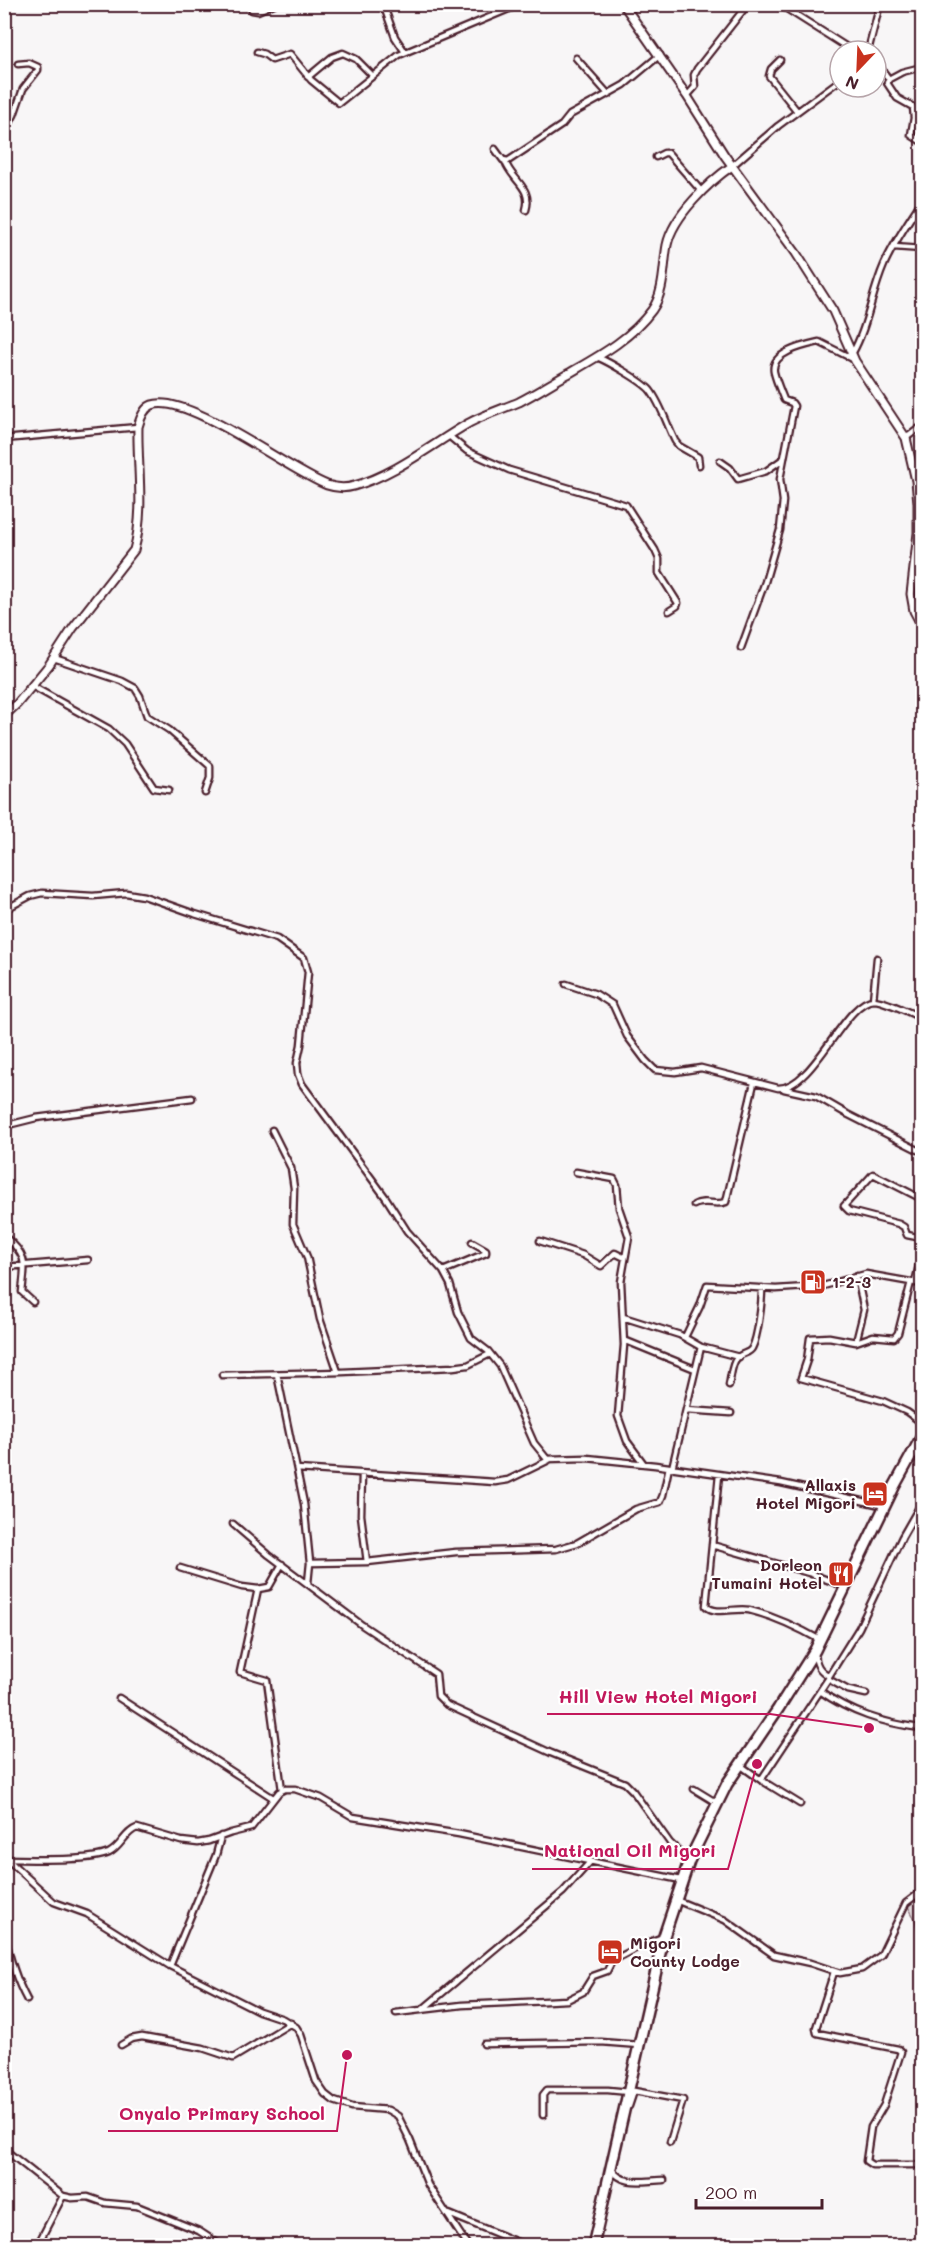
<svg xmlns="http://www.w3.org/2000/svg" width="927" height="2250" font-family="Mali,sans-serif">
	<style>
		.green { fill: #ded6d9; stroke: #947a82; stroke-width: 1.5 }
		.lines { fill: none; stroke-linecap: round; stroke-linejoin: round }
		.street-casing { stroke: #4a1f2b; stroke-width: 9 }
		.secondary-casing { stroke: #4a1f2b; stroke-width: 11 }
		.highway-casing { stroke: #4a1f2b; stroke-width: 14 }
		.street { stroke: #fff; stroke-width: 4.5 }
		.secondary { stroke: #fff; stroke-width: 7 }
		.highway { stroke: #fff; stroke-width: 9 }
		.labels { text-anchor: middle; stroke-width: 4.5; stroke-linejoin: round; paint-order: stroke }
		.poi-label { font-size: 16px; font-weight: bold; fill: #4a1f2b; stroke: #fff; text-anchor: start }
		.leader { fill: none; stroke: #c2185b; stroke-width: 2 }
		.callout-dot { fill: #c2185b; stroke: #fff; stroke-width: 2 }
		.callout-label { font-size: 18px; text-anchor: middle; font-weight: bold; fill: #c2185b; stroke: #fff; stroke-width: 4.5; stroke-linejoin: round; paint-order: stroke }
	</style>
	<rect width="100%" height="100%" fill="#f8f6f7"/>
	<filter id="ink" filterUnits="userSpaceOnUse"><feTurbulence type="fractalNoise" baseFrequency=".0167" numOctaves="2"/><feDisplacementMap in="SourceGraphic" scale="12" xChannelSelector="R" yChannelSelector="G"/><feConvolveMatrix kernelMatrix="1 2 1 2 8 2 1 2 1" color-interpolation-filters="sRGB"/></filter>
	<g filter="url(#ink)">
		<path class="green" d="M922,1890V1951L915,1919L906,1903Z"/>
		<g class="lines">
			<defs>
				<path id="street" d="M249,4L252,10L258,11L274,4
					M383,4L395,37L405,52
					M779,4L853,51
					M868,51L880,4
					M257,52L264,54L272,60L290,54L311,80L339,103L399,55L521,4
					M576,58L609,95
					M780,60L771,69L769,76L797,111
					M876,62L889,79
					M922,67L902,72L889,79L887,83L897,98L913,107L914,118L911,135L922,142
					M308,77L332,57L343,53L356,59L372,75
					M687,96L695,87L694,75L697,69L748,4
					M4,134L14,115L23,89L38,70V67L29,63L18,64
					M495,149L503,160L508,161L562,125L570,115L624,85L660,55
					M656,157L664,153H668L702,192
					M505,161C511,180 533,187 526,210
					M732,166L778,126L840,80
					M894,247L922,249
					M4,311V323
					M852,354C868,326 871,295 884,265C894,242 909,221 922,200
					M597,357C609,362 642,381 650,390C661,404 667,425 675,441L679,446L698,457L699,465
					M449,436L467,451L509,470L626,505L655,550L659,559V573L678,603L677,606L669,611
					M906,438L922,426
					M4,439L138,427
					M720,461L730,468L738,479L766,471L783,459
					M741,648L765,582L780,530L783,501L780,479L794,406L792,403L784,400C781,392 776,381 774,372C770,352 806,345 819,342L853,359
					M54,658L122,681L135,688L140,696L147,716L169,730L210,766V778L205,793
					M32,686L109,729L125,744L154,788L169,790
					M4,910L30,896L42,893L93,896L126,893L144,896L195,914L277,939L304,958L308,972L301,1045L297,1063L298,1074L302,1084L386,1198L407,1231L443,1271L450,1284L458,1312L471,1338L488,1351L500,1366L534,1443L547,1459L587,1458L655,1465L781,1483L885,1506
					M566,984L596,994L613,1005L627,1036L645,1060L655,1070L675,1072L701,1068L778,1088C814,1089 845,1000 874,1000C887,1001 910,1013 922,1018
					M873,1000L877,958
					M784,1089L816,1096L847,1114L922,1152
					M4,1126L36,1118L192,1098
					M272,1130L291,1168L294,1188L293,1224L307,1257L320,1319L338,1372
					M576,1172L614,1179L617,1185L619,1208L629,1237L621,1282L624,1345L618,1416L627,1441L644,1464
					M922,1199L873,1174L844,1206L849,1211L899,1224L904,1227L907,1235L922,1238
					M694,1205C704,1199 716,1206 726,1202L754,1083
					M4,1236C29,1256 25,1264 22,1292L33,1302
					M540,1241L583,1255L601,1266L615,1253L625,1258
					M4,1267L88,1260
					M443,1271L486,1253V1250L472,1242
					M911,1282L898,1333L894,1338L873,1336L856,1342L829,1337L810,1338L807,1360L801,1378L883,1401L907,1412L922,1423
					M915,1283L922,1252
					M623,1317L680,1335L701,1347L739,1357
					M685,1337L700,1306L707,1285L776,1289L823,1286L866,1274L922,1284
					M624,1340L695,1369
					M856,1342L864,1310L857,1276
					M277,1374L304,1504L310,1563L308,1583
					M222,1375L342,1372L453,1367L468,1365L490,1354
					M729,1385C731,1378 731,1364 737,1358C741,1353 749,1354 752,1348C758,1337 762,1302 762,1288
					M686,1410L731,1413
					M672,1468L701,1347
					M297,1469L495,1482L508,1480L549,1460
					M4,1474H5
					M719,1475L706,1606C716,1616 736,1607 749,1610C773,1616 799,1628 820,1640
					M233,1524L269,1555L362,1625L436,1674L438,1696L447,1705L551,1753L625,1783L633,1791L670,1843L688,1860
					M712,1545L809,1573L846,1587
					M367,1562L456,1552L556,1549L577,1543L636,1509L660,1502L663,1495L669,1467
					M310,1563L367,1562L361,1515L362,1474
					M180,1568L242,1587L258,1589
					M815,1653C816,1665 819,1670 829,1676L828,1679L848,1690L866,1694
					M829,1676L859,1628L902,1537L922,1502
					M820,1691C851,1713 883,1723 920,1728
					M119,1698L273,1798
					M740,1765L761,1780
					M694,1789L712,1800H718
					M282,1790L267,1680L240,1672L258,1589L269,1587L282,1564
					M800,1804L761,1780L828,1679
					M4,1859C30,1859 87,1862 109,1853C121,1847 125,1832 137,1828L181,1841L198,1843L209,1841L231,1833L251,1828L279,1792L285,1789H295L321,1798L353,1817L459,1834L681,1880
					M7,1859L54,1902L87,1914L170,1966L259,2011L283,2019L296,2027L301,2035L316,2081L325,2094L334,2101L352,2107L388,2110L398,2116L410,2140L428,2185L468,2246
					M676,1900L725,1920L774,1955L810,1963L840,1973L862,1969L881,1955L906,1903L922,1891
					M4,1932C9,1956 15,1978 27,2000
					M170,1966L216,1855L221,1836
					M834,1972L816,2028L817,2033L898,2049L901,2052L884,2105L871,2127L866,2161L872,2165H922
					M423,2009L563,1892L590,1862
					M396,2013L462,2005L567,2000L583,1992L593,1976L607,1971L612,1961L644,1944L663,1937
					M484,2044L601,2042L639,2045
					M121,2045L131,2039L142,2037L203,2048L233,2058L291,2023
					M629,2106L634,2091L683,2100L670,2142
					M543,2115V2095L547,2090H608L629,2092
					M4,2149L63,2196L72,2198L88,2197L105,2203L137,2206L199,2231L222,2246
					M612,2169C622,2187 646,2180 664,2180
					M449,2214L527,2246
					M37,2246L63,2196"/>
				<path id="secondary" d="M623,4L687,96L725,156L796,253L833,311L855,361L906,438L916,481L918,503V533L911,594L914,611L922,626
					M4,716L17,704L49,665L73,628L134,550C145,510 137,467 138,427C140,419 144,408 152,405C187,392 291,472 327,485C336,488 344,489 354,486C396,474 431,445 469,423C484,415 502,409 519,402C535,394 550,384 566,375C597,357 630,340 652,310C665,291 663,266 667,245C673,216 709,182 732,166"/>
				<path id="highway" d="M593,2246L664,1936L689,1861L727,1784L778,1709L815,1650L894,1487L922,1436"/>
			</defs>
			<use href="#street" class="street-casing"/>
			<use href="#secondary" class="secondary-casing"/>
			<use href="#highway" class="highway-casing"/>
			<use href="#street" class="street"/>
			<use href="#secondary" class="secondary"/>
			<use href="#highway" class="highway"/>
		</g>
	</g>
	<defs>
		<symbol id="fuel-square" viewBox="-11 -11 22 22"><rect x="-9" y="-9" width="18" height="18" rx="4" fill="#c8321e" stroke="#fff"/><path d="M-5.5-6h7V0h2V4h1.3V-2.5L3-4.5l.8-.8L6-3V5H2.5V1h-1V6h-7ZM-4.2-4.7v3.2H.2V-4.7Z" fill="#fff"/></symbol>
		<symbol id="hotel-square" viewBox="-11 -11 22 22"><rect x="-9" y="-9" width="18" height="18" rx="4" fill="#c8321e" stroke="#fff"/><path d="M-6-4.5h1.5V1H6V5H4.5V3h-9V5H-6ZM-4 0a1.8 1.8 0 1 1 3.6 0ZM.5 0V-2.5h3Q6-2.5 6 0Z" fill="#fff"/></symbol>
		<symbol id="restaurant-square" viewBox="-11 -11 22 22"><rect x="-9" y="-9" width="18" height="18" rx="4" fill="#c8321e" stroke="#fff"/><path d="M-5-6h1v4h1v-4h1v4h1v-4h1v5L-1.5 .5V6h-2V.5L-5-1ZM5-6V6H3V1.5H1.5Q1.5-4 5-6Z" fill="#fff"/></symbol>
	</defs>
	<g fill-rule="evenodd">
		<use href="#fuel-square" x="798" y="1267" width="30" height="30"/>
		<use href="#hotel-square" x="860" y="1479" width="30" height="30"/>
		<use href="#restaurant-square" x="826" y="1559" width="30" height="30"/>
		<use href="#hotel-square" x="595" y="1937" width="30" height="30"/>
	</g>
	<g class="labels">
		<g class="poi-label">
			<text x="832" y="1288">1-2-3</text>
			<text x="856" y="1491" text-anchor="end">Allaxis<tspan x="856" dy="18">Hotel Migori</tspan></text>
			<text x="822" y="1571" text-anchor="end">Dorleon<tspan x="822" dy="18">Tumaini Hotel</tspan></text>
			<text x="630" y="1949">Migori<tspan x="630" dy="18">County Lodge</tspan></text>
		</g>
	</g>
	<path class="leader" d="M869 1728L770 1714H547M757 1764L728 1869H532M347 2055L337 2131H108"/>
	<g class="callout-dot">
		<circle cx="869" cy="1728" r="6"/>
		<circle cx="757" cy="1764" r="6"/>
		<circle cx="347" cy="2055" r="6"/>
	</g>
	<g class="callout-label">
		<text x="658" y="1703">Hill View Hotel Migori</text>
		<text x="630" y="1857">National Oil Migori</text>
		<text x="222" y="2120">Onyalo Primary School</text>
	</g>
	<rect width="927" height="2250" fill="none" stroke="#fff" stroke-width="24"/>
	<rect x="12" y="12" width="903" height="2226" fill="none" stroke="#4a1f2b" stroke-width="2" filter="url(#ink)"/>
	<g transform="translate(858 69) rotate(203)"><circle r="28" fill="#ffffff" stroke="#b7a5aa" stroke-width="1.5"/>
	<path d="M0-4.5L10 22L0 15L-10 22Z" fill="#c8321e"/>
	<text y="-9" font-size="16" font-weight="bold" text-anchor="middle" fill="#4a1f2b">N</text>
	</g>
	<path d="M696 2199v9h126v-9" fill="none" stroke="#4a1f2b" stroke-width="3"/>
	<text x="705" y="2199" font-size="18" fill="#4a1f2b" stroke="#ffffff" stroke-width="4.5" paint-order="stroke">200 m</text>
</svg>
